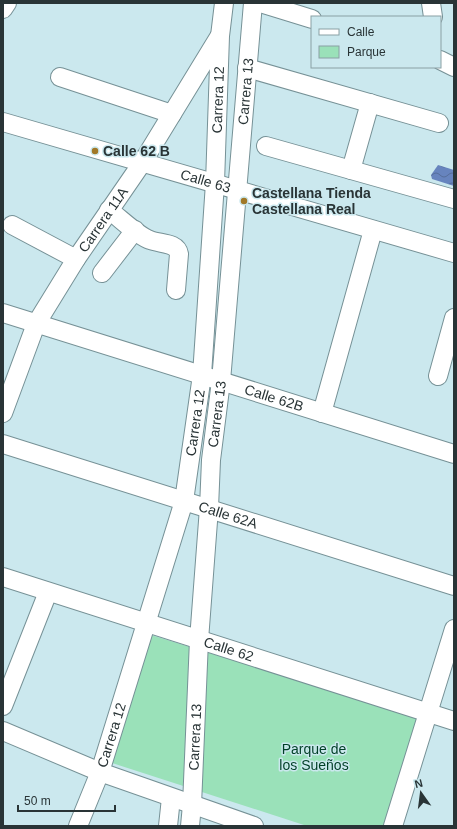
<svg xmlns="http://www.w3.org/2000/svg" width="457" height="829" font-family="Arial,sans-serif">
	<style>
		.green { fill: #9ae1b9 }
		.water { fill: url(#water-waves) }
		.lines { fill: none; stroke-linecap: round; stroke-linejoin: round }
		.minor-casing { stroke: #769196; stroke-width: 20 }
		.minor { stroke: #fff; stroke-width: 18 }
		.poi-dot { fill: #a17827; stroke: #cbe8ee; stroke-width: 1.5 }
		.labels { text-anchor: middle; stroke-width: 3; stroke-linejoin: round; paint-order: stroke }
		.street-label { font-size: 14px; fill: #293436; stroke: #cbe8ee }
		.poi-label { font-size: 14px; font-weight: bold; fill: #293436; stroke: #cbe8ee; text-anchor: start }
		.park-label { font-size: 14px; fill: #003f26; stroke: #cbe8ee }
	</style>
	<defs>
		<pattern id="water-waves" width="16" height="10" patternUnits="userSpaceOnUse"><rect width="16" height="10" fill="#6784be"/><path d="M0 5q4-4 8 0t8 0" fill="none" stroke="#556d9b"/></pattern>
	</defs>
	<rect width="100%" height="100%" fill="#cbe8ee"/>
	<path class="green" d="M151,635L419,717L383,826H307L109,762Z"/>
	<path class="water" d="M438,165L454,170V186L432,179L431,175Z"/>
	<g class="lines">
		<defs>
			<g id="minor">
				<path d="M260,3L312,19"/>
				<path d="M431,3L433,17"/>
				<path d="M3,9L7,3"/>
				<path d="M440,60L454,67"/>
				<path d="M247,68L439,123"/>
				<path d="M60,77L172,114"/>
				<path id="s1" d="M3,122L454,253"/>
				<path d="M266,146L454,199"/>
				<path d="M351,170L370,103"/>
				<path d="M109,210C120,218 138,236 150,240C160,244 177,242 179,254L176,290"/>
				<path d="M12,225L76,259"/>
				<path d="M102,273L135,230"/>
				<path id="s2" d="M3,313L454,454"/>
				<path d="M438,376L454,318"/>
				<path id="s3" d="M3,413L36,324L76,259L142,163L219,37"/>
				<path d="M322,413L373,230"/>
				<path id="s4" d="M3,444L454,586"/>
				<path id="s5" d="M3,577L454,721"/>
				<path d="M3,706L48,592"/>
				<path d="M3,731L100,772L254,826"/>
				<path id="s6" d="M78,826L100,772L184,501L202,375L215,183L220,36L224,3"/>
				<path d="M168,826L171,798"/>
				<path id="s7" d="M190,826L192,805L199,640L209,508L211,460L221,381L253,3"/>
				<path d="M393,826L454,629"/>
			</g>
		</defs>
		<use href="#minor" class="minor-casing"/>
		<use href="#minor" class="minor"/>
	</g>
	<g class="poi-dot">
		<circle cx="95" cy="151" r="4"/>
		<circle cx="244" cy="201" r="4"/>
	</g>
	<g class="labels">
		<g class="street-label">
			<text dy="5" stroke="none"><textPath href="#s7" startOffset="737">Carrera 13</textPath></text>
			<text dy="5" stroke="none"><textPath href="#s6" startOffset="745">Carrera 12</textPath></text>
			<text dy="5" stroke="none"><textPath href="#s1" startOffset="211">Calle 63</textPath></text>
			<text dy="5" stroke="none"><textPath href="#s3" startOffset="219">Carrera 11A</textPath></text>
			<text dy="5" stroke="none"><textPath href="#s2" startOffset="284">Calle 62B</textPath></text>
			<text dy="5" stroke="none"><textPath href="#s7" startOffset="413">Carrera 13</textPath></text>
			<text dy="5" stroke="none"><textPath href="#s6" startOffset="421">Carrera 12</textPath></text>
			<text dy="5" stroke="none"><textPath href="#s4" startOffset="236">Calle 62A</textPath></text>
			<text dy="5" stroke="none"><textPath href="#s5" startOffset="237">Calle 62</textPath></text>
			<text dy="5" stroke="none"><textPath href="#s6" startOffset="97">Carrera 12</textPath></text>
			<text dy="5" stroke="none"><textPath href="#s7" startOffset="89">Carrera 13</textPath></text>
		</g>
		<g class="poi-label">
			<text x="103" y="156">Calle 62 B</text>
			<text x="252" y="198">Castellana Tienda<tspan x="252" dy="16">Castellana Real</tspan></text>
		</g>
		<g class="park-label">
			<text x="314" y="754">Parque de<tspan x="314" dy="16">los Sueños</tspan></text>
		</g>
	</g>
	<rect width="457" height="829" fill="none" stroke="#293436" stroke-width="8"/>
	<rect x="311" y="16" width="130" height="52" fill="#cbe8ee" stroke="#8aa0a4"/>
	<rect x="319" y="29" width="20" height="6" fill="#ffffff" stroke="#8aa0a4"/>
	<text x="347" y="36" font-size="12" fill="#293436">Calle</text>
	<rect x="319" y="46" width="20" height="12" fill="#9ae1b9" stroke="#8aa0a4"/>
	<text x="347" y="56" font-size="12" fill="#293436">Parque</text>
	<g transform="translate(421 793) rotate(346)" stroke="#cbe8ee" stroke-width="3" paint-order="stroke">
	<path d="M0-3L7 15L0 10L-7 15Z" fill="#293436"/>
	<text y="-6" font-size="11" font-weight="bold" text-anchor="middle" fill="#293436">N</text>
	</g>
	<path d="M18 805v6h97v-6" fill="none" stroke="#293436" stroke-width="2"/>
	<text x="24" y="805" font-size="12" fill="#293436" stroke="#cbe8ee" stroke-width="3" paint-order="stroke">50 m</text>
</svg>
